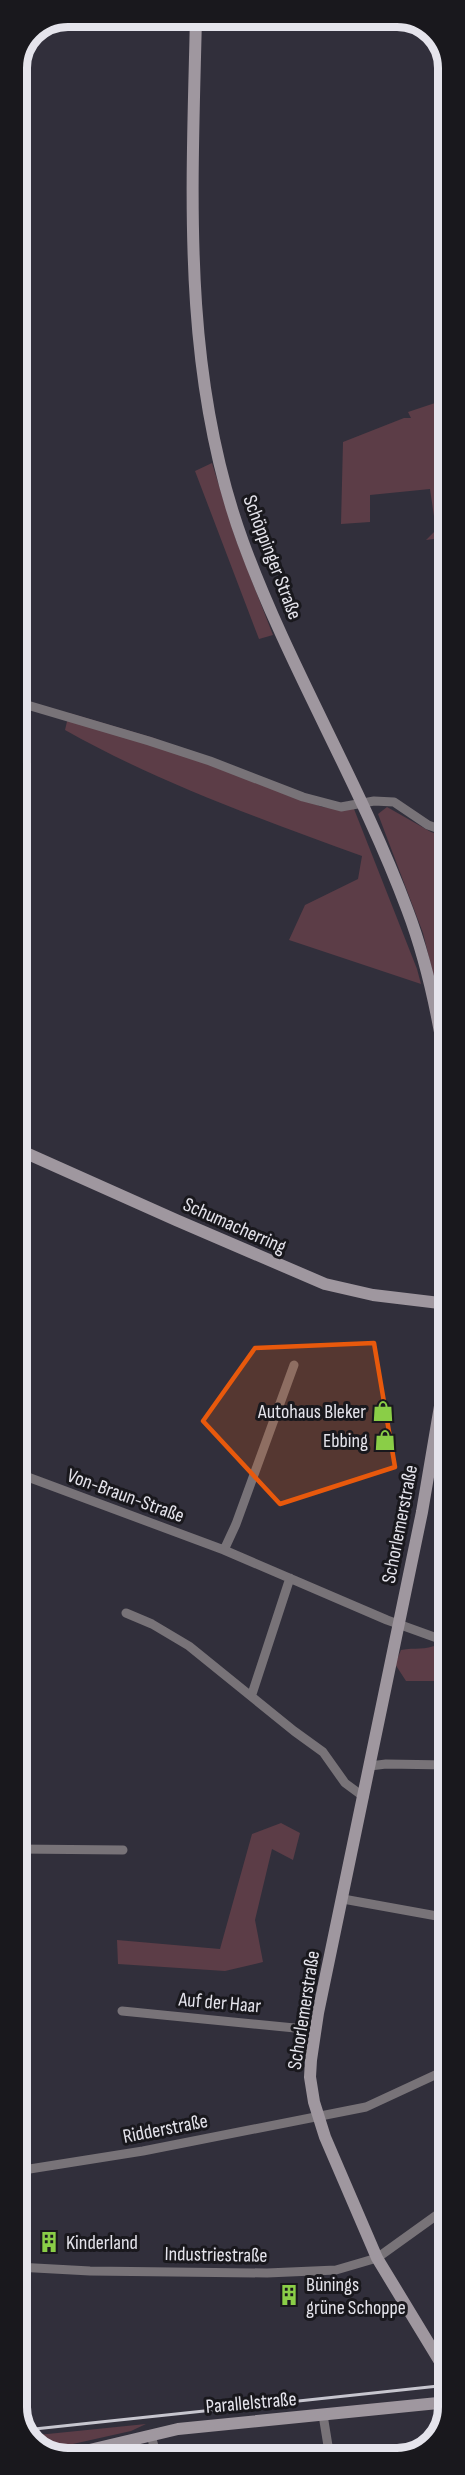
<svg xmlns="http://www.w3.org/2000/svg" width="465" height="2475" font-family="'Sofia Sans Condensed',sans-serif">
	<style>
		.green { fill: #5c3d47 }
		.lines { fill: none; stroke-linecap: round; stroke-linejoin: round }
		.street { stroke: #787378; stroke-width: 9 }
		.secondary { stroke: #9f979f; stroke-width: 12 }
		.rail { stroke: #c7c6cf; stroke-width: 3 }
		.marked { fill: #e8590c; fill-opacity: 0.2; stroke: #e8590c; stroke-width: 4.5; stroke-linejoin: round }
		.labels { text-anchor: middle; stroke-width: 6; stroke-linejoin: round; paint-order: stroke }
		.street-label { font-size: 20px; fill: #e5e4ec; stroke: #19181d }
		.poi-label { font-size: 20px; fill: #e5e4ec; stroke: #19181d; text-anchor: end }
		.rim { fill: none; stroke: #e5e4ec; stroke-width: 8 }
	</style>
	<rect width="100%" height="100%" fill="#312f3b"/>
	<path class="green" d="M447,399L448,537L426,540L436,530L430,489L370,495V522L341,524L343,442L404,418H411L408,412Z
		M212,463L236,540L273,635L259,639L195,471Z
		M69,713L154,738L322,807L354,809L417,969L421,984L289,940L305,905L358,879L362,856C261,819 159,783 65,730Z
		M387,807L431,832L448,838V1035L423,933L378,814Z
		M438,1644L448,1648V1692L438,1688L434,1681H406L395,1664L401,1650C415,1647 425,1651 438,1644Z
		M281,1823L300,1833L293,1860L272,1849L255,1920L263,1962L225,1971L118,1964L117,1940L220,1949L252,1834Z
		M146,2424L131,2431L46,2450L32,2444L28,2436Z"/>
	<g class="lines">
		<path class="street" d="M17,702L149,741L210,761L303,797L341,807L374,801L394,802L428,825L448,832
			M17,1473L224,1550L387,1620L448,1642
			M224,1550L236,1524L294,1365
			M126,1613L152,1624L189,1646L294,1731L323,1752L345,1783L364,1797
			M252,1694L290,1578
			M370,1766L386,1764L448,1765
			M17,1849L123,1850
			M343,1899L448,1918
			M122,2011L315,2030
			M17,2171L143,2151L366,2107L448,2069
			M17,2267L90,2271L267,2273L336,2270L377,2258L448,2207
			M323,2415L330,2458
			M151,2435L157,2458"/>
		<path class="secondary" d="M196,17C192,194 181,372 243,542C289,668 360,783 407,909C428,964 440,1024 448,1082
			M17,1149L176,1220L325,1284L373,1295L448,1304
			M448,1359L422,1512L318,2013L311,2060L310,2077L314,2102L325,2137L377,2258L448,2375
			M60,2457L178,2429L448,2402"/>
		<path class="rail" d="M25,2430L448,2385"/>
	</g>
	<path class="marked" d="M374,1343L395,1467L280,1504L203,1421L255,1348Z"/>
	<defs>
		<symbol id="shop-bare" viewBox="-9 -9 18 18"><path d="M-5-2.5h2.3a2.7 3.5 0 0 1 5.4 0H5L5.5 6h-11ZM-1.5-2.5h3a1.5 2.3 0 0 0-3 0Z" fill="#8ace47" stroke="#19181d" stroke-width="2.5" paint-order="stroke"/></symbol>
		<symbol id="building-bare" viewBox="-9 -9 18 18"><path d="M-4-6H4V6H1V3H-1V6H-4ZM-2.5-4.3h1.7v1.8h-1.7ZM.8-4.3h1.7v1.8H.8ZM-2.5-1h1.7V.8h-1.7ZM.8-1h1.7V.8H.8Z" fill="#8ace47" stroke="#19181d" stroke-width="2.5" paint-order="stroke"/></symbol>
	</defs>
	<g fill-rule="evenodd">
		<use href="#shop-bare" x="368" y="1396" width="30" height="30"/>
		<use href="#shop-bare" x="370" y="1425" width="30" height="30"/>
		<use href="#building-bare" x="34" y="2227" width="30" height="30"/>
		<use href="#building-bare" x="274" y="2280" width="30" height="30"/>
	</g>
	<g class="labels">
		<g class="street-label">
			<text transform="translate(273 557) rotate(69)" y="7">Schöppinger Straße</text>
			<text transform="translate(235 1225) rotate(24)" y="7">Schumacherring</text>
			<text transform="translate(126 1495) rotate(20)" y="7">Von-Braun-Straße</text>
			<text transform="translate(399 1524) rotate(-79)" y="7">Schorlemerstraße</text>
			<text transform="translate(220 2002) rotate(5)" y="7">Auf der Haar</text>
			<text transform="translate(303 2010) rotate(-81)" y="7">Schorlemerstraße</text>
			<text transform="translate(165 2128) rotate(-11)" y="7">Ridderstraße</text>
			<text transform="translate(216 2254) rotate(1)" y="7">Industriestraße</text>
			<text transform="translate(251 2402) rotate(-5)" y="7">Parallelstraße</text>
		</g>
		<g class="poi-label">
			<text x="366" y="1418">Autohaus Bleker</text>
			<text x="368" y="1447">Ebbing</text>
			<text x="66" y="2249" text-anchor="start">Kinderland</text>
			<text x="306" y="2291" text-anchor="start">Bünings<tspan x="306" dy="23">grüne Schoppe</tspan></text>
		</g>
	</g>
	<path d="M0 0H465V2475H0ZM68 27H397A41 41 0 0 1 438 68V2407A41 41 0 0 1 397 2448H68A41 41 0 0 1 27 2407V68A41 41 0 0 1 68 27Z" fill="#19181d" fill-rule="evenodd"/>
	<path class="rim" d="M68 27H397A41 41 0 0 1 438 68V2407A41 41 0 0 1 397 2448H68A41 41 0 0 1 27 2407V68A41 41 0 0 1 68 27Z"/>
</svg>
